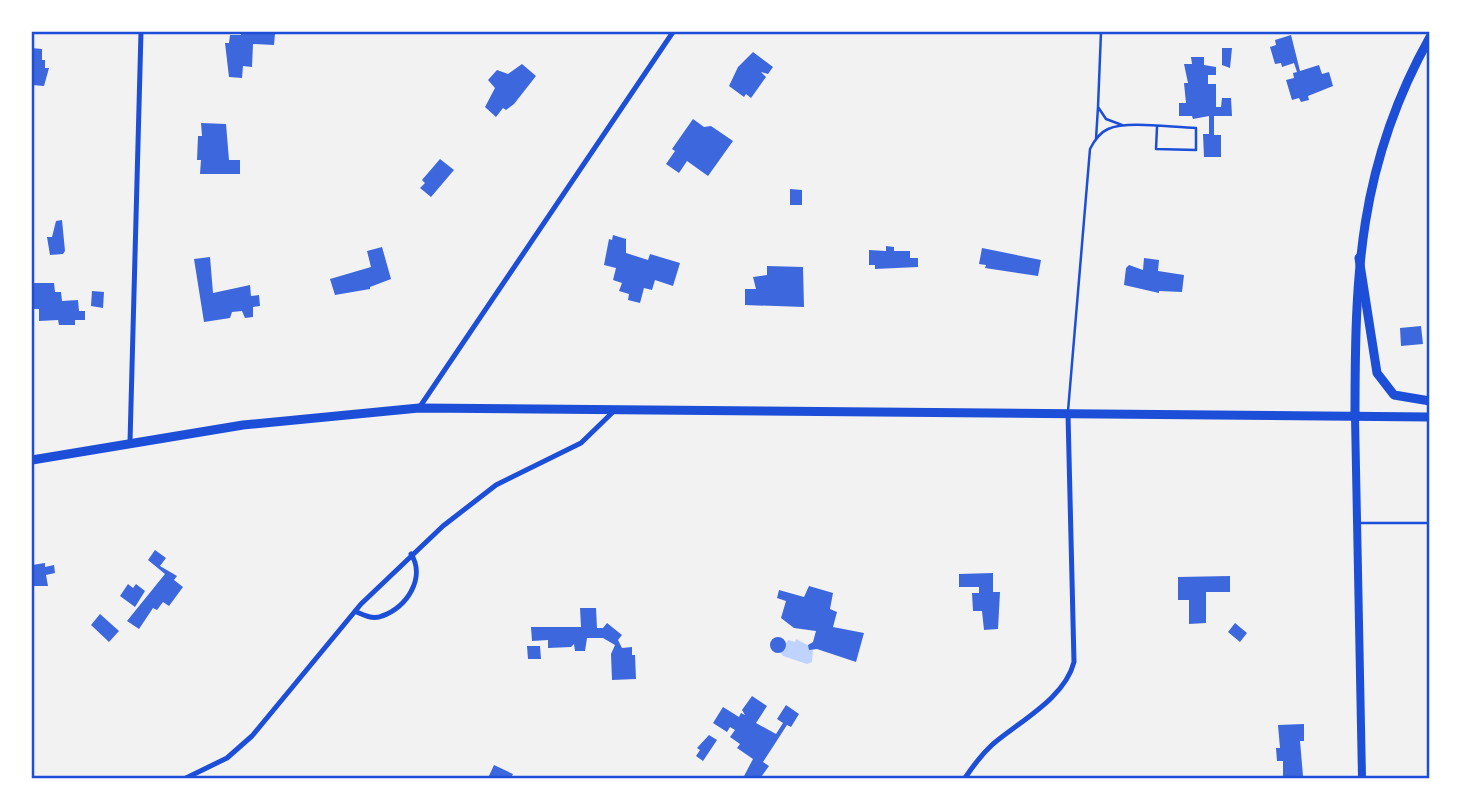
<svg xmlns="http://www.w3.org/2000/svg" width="1461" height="810" font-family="Mulish,sans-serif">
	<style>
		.water { fill: #bfd3fe }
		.building { fill: #3d67dc }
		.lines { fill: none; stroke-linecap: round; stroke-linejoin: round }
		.service { stroke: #1d4ed8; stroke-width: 2.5 }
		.minor { stroke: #1d4ed8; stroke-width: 5 }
		.secondary { stroke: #1d4ed8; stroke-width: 8 }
		.primary { stroke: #1d4ed8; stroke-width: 9 }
		.trunk { stroke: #1d4ed8; stroke-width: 9 }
		.neatline { fill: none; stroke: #1d4ed8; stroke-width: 2.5 }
	</style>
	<rect width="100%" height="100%" fill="#f2f2f2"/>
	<path class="water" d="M796,639L813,648L812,662L807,664L783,656L780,652L788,640L795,642Z"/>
	<path class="building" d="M241,32L275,34L274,45L253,44L252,67L243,66L242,78L229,77L225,43H229L230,35H241Z
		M1291,35L1300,71L1319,65L1322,74L1329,72L1333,86L1308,96L1309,100L1301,102L1299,98L1292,100L1286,80L1294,78L1293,73L1297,72L1294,63L1282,67L1281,63L1275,64L1270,47L1276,45L1275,40Z
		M32,48L42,49V60H45V68H49L44,86L32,85Z
		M1222,48H1232L1230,68L1222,65Z
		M753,52L773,67L768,74L761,72L766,77L751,98L746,94L744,97L729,86L738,67Z
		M1191,57H1204V65L1216,67V75H1208V84H1216V107H1221L1222,98H1231L1232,116H1214V135H1221V157H1204L1203,134H1209V116L1193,119L1192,116H1179V103H1186L1184,83H1188L1184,64H1192Z
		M522,64L536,76L514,104L506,110L503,108L496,117L485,107L495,88L488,80L497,70L508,74Z
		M693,119L704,127L711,126L733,141L708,176L687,161L679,173L666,164L675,151L672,149Z
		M201,123L226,124L229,160H240V174H200L201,160H197L198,136H202Z
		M440,159L454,170L431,197L420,188L425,183L422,180Z
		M790,189L802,190V205H790Z
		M62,220L65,251L63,254L50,255L47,237H52L56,221Z
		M613,235L626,239V253L648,260L650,254L680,263L673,286L655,280L652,290L644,288L640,303L628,300L629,294L619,291L622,283L613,280L616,268L604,265L609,239L612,240Z
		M886,246L894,247V251H910V258H918V267L875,269V265H869V250L886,251Z
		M382,247L391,279L370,287V289L335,295L330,279L371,267L367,251Z
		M982,248L1041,260L1038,276L985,268L986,265L979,264Z
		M210,257L213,293L250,285L251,296L259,295L260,306L253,307V317L245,318L242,311L232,312L230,318L204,322L194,259Z
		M1144,258L1159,260L1158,271L1184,275L1182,292L1159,291V293L1124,285L1126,268L1129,265L1143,270Z
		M767,266L803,267L804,307L745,305V289H756L753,277L767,275Z
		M32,283H54L55,292H61L62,301L78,300L79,311H85V320H75V325H59L58,320L39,321V309H32Z
		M92,291L104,292L103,308L91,306Z
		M1421,326L1423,344L1401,346L1400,328Z
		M155,550L166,558L160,566L177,576L174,580L183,587L169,606L163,602L157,610L153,608L139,629L127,621L165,574L148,560Z
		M45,563V567L54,565L55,573L46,575L48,586H32V565Z
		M993,573V592H1000L998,629L984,630L982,611H973L972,593H979V587H959V574Z
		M1230,576V592H1206V623L1189,624V600H1178V577Z
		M128,584L133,588L136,584L145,591L135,607L120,596Z
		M809,586L833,593L830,609L837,612L833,627L864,633L856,662L817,649L809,650L808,645L813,642L816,631L794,628L781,618L786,601L777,598L779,590L804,597Z
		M580,608H596L597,628H603L607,623L622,635L618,640L622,648L632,647V655H635L636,679L612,680L611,654L615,645L603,638H587L585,651H575L574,644L571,647L548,648V640L532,641L531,627H581Z
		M100,614L119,631L109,642L91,625Z
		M1235,623L1247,633L1240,642L1228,632Z
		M770 645a8 8 0 1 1 16 0a8 8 0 1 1-16 0Z
		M527,646H540L541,659H528Z
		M752,696L767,706L756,723L776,734L783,723L777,719L786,705L799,714L791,727L787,725L763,762L769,766L761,777L743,778L753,759L737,748L740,744L730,737L735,730L730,727L727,732L713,723L723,707L739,717L741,713L745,715L742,710Z
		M1304,724V741H1300L1303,776L1283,778V761H1277L1276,748H1280L1278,725Z
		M709,735L717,740L703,761L696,756L700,750L697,748Z
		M494,765L513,774L511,778H488Z"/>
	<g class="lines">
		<path class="service" d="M1101,32L1098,107L1106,119L1122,125
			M1096,139L1098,107
			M1068,411L1090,149C1094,141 1099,133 1108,129C1128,120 1174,128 1196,128V150L1156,149L1157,127
			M1359,523H1430"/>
		<path class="minor" d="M419,408L673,32
			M130,442L141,32
			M355,611C363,615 373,620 382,616C407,608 426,577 411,554
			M186,778L227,758L252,736L361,604L443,526L496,485L581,443L614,411
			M965,778C973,766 982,754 993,744C1020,721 1065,698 1074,662L1068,414"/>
		<path class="secondary" d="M1355,417L1362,778"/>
		<path class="primary" d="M1355,417C1355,275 1358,165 1430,37
			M32,460L243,425L419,408L1430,417"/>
		<path class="trunk" d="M1359,258L1377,373L1394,395L1430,401"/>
	</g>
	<rect width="1461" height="810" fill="none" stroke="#ffffff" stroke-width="66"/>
	<rect x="33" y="33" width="1395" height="744" class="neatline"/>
</svg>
